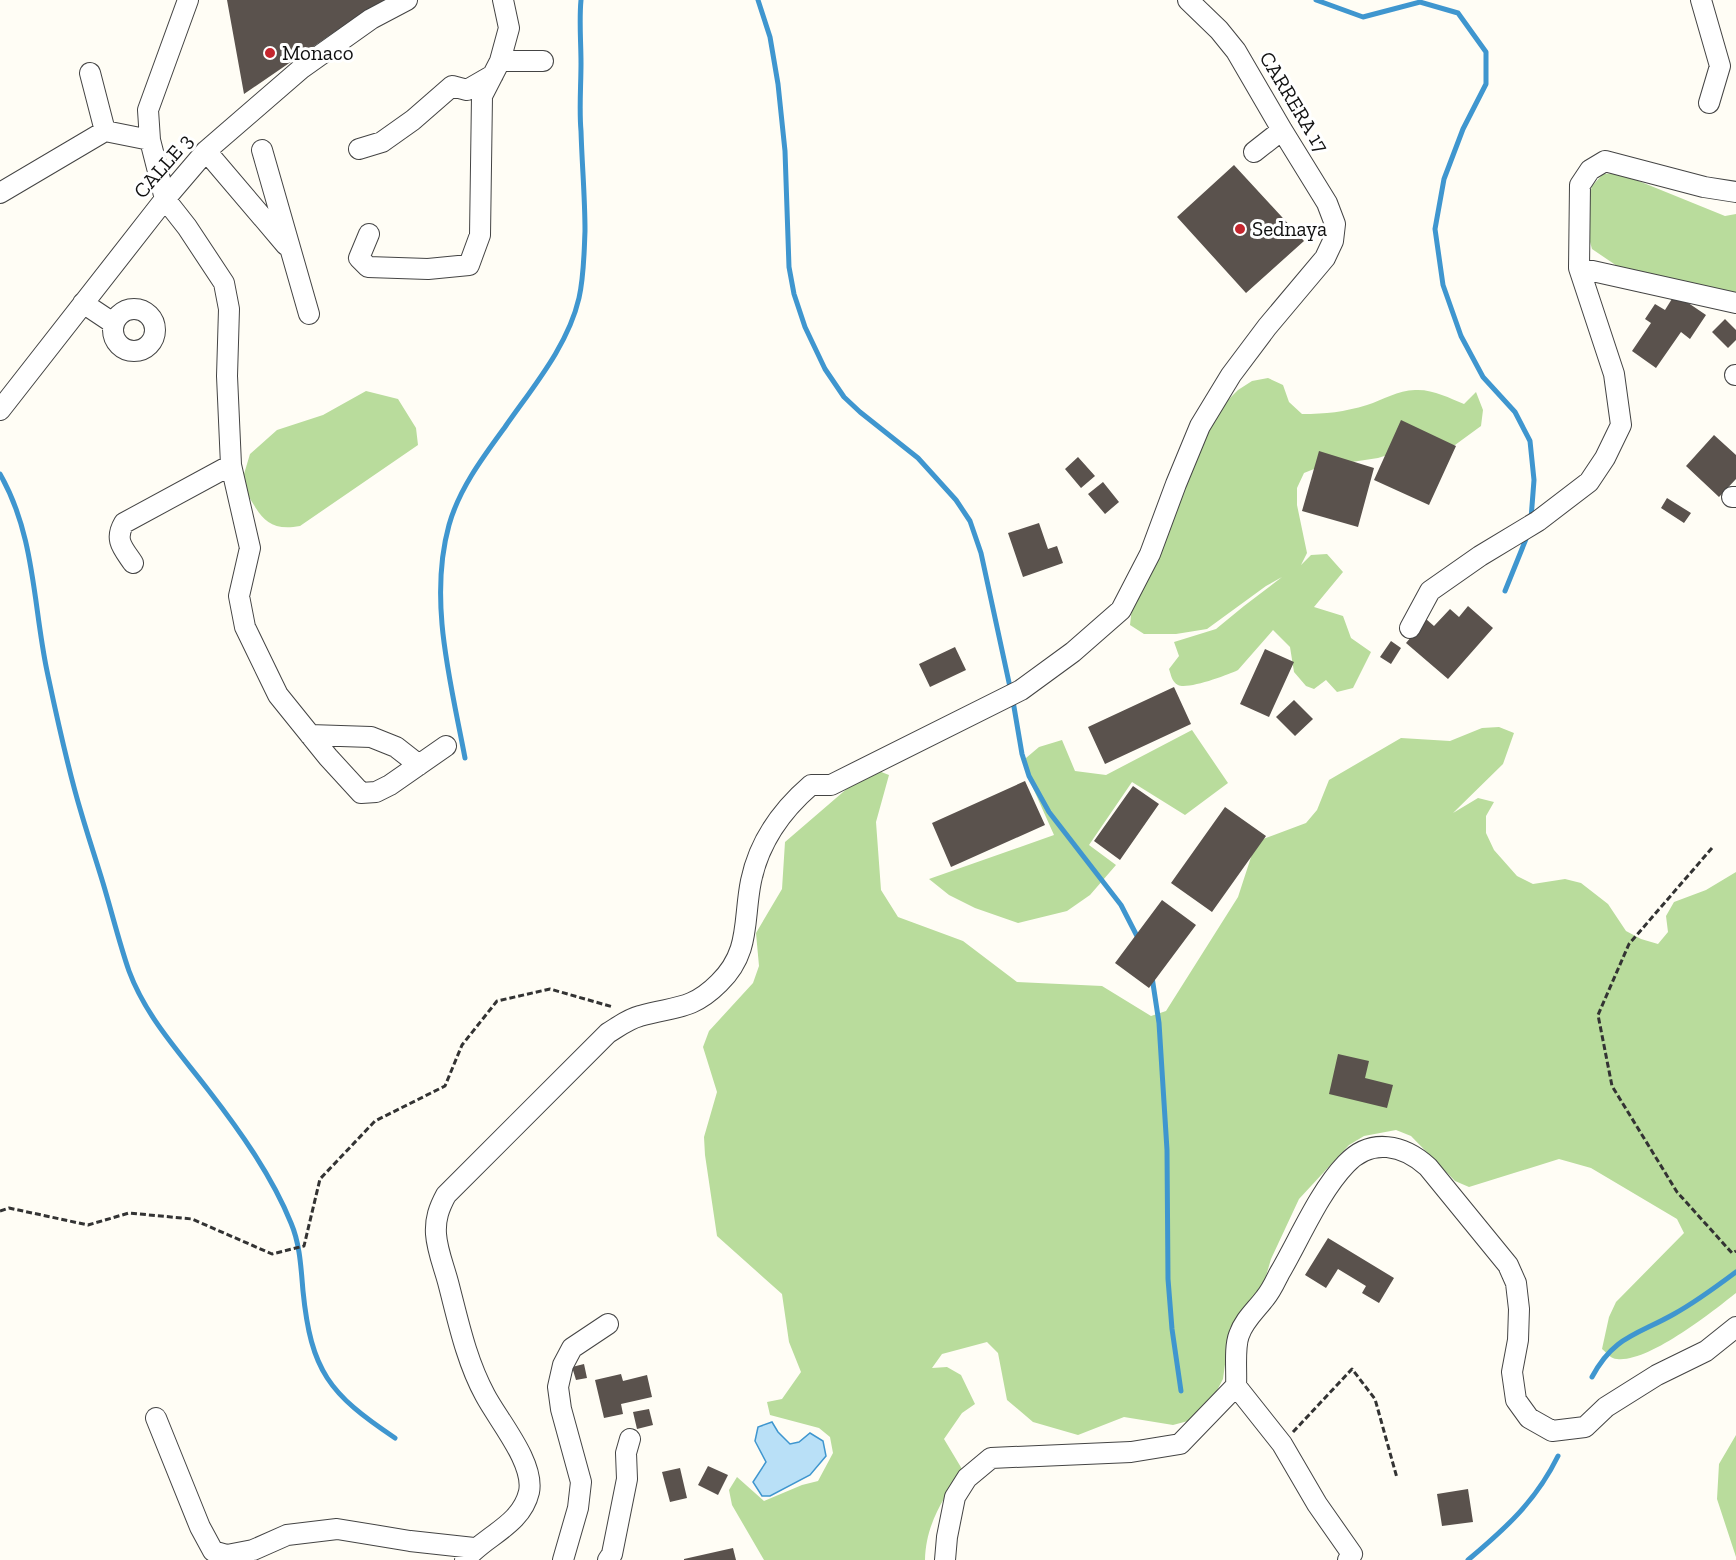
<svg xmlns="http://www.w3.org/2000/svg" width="1736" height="1560" font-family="'Zilla Slab',serif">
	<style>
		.forest { fill: #b9dc9c }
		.water { fill: #b9e0f7; stroke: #3f96cf; stroke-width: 1.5 }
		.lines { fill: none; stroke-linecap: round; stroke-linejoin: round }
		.stream { stroke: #3f96cf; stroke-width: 5 }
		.building { fill: #5a524d }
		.minor-casing { stroke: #444; stroke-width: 22 }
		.path { stroke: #333; stroke-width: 3; stroke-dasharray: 6 3; stroke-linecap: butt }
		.minor { stroke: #fff; stroke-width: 20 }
		.poi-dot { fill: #c4262e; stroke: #fff; stroke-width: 2 }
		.labels { text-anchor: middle; stroke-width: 6; stroke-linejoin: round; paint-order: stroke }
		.poi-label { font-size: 21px; fill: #111; stroke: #fff; text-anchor: start }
		.street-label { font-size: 21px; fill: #111; stroke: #fff }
	</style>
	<rect width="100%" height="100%" fill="#fffdf5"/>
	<path class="forest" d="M1619,173L1725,216L1736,214V297L1648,287L1592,249L1583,217L1592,186L1603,174Z
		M1268,378L1283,385L1289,402L1302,414C1326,414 1344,412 1367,405C1383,400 1398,390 1415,390C1433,389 1449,398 1464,404L1476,392L1483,410L1481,426L1455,445L1423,444L1378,458L1319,467L1304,473L1297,488V505L1307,553L1301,565L1311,555L1327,554L1343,572L1314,607L1343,616L1351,638L1371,652L1353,688L1337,692L1326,680L1314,689L1306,686L1294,672L1290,647L1273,630L1238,670C1228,675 1187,690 1178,685C1172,682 1171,675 1169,669L1179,656L1174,642L1216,629L1244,606L1282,577L1266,586L1207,629L1176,634H1144L1130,625L1137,561L1142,546L1216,412L1238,390L1252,381Z
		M366,391L398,399L416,428L418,445L300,526C263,533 259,511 241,484L250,454L277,430L323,415Z
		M1499,727L1514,733L1503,764L1453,813L1478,798L1494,802L1486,816V833L1494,850L1517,876L1533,884L1565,879L1581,883L1608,904L1626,931L1641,939L1658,944L1668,932L1666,916L1674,902L1706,890L1736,872V1293C1712,1312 1648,1363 1617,1359C1611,1359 1607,1353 1602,1349L1609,1317L1616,1302L1684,1233L1677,1219L1591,1168L1559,1159L1469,1187L1455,1181L1411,1136L1396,1130L1364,1136L1349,1145L1299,1199L1271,1259L1262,1290L1230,1328L1223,1379L1203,1417L1173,1425L1124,1417L1078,1435L1033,1422L1007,1400L998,1353L987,1342L942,1354L932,1368L947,1367L961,1375L975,1404L962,1413L944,1439L962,1469C943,1500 926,1523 925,1560H764L732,1505L729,1490L737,1477L764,1501L802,1485L818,1481L833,1453L830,1437L819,1428L770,1415L767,1402L782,1399L801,1372L789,1342L782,1294L717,1236L705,1155L704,1137L717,1092L703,1047L709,1031L753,983L759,966L756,933L782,889L785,842L871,768L889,775L876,822L881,890L898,917L963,941L1017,982L1102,986L1151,1016L1166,1011L1238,897L1253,851L1263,839L1306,823L1317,810L1329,780L1401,738L1450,741L1482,728Z
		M1192,730L1228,783L1185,815L1132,782L1089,845L1116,865L1090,895L1067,911L1018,923L975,908L949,895L929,879L1054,835L1025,770L1026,758L1039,747L1062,740L1075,771L1106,775Z
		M1736,1435V1557L1717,1499L1719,1464Z"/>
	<path class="water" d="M772,1422L778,1432L790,1444L799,1442L810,1433L823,1441L826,1456L810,1475L770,1496H762L753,1482L766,1462L755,1441L758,1427Z"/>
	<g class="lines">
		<path class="stream" d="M758,0L770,37L778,84L785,151L789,267L794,294L805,327L825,369L844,397L860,412L918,458L956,500L970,521L981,553L1013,701L1022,754L1029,776L1049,812L1121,905L1139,940
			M1316,0L1363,17L1420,2L1458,13L1486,52V84L1463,129L1444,179L1435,229L1443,285L1461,336L1483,377L1515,412L1530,441L1534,480L1531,519
			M0,474C35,535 33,604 47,671C57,718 67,766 81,812C88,836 96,860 103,883C112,913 119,942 129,971C146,1017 180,1053 209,1091C240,1131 272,1176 291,1223C300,1244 301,1268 303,1291C311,1371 329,1394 395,1438
			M1505,591L1528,534
			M465,758C451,683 428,601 449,525C459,489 483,457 505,427C532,388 568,346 579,298C584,276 584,254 585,231C585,197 582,165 581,131C579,109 581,86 581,63C581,42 579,21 581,0
			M1152,977L1159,1023L1167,1150L1168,1279L1172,1329L1181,1391
			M1592,1377C1614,1336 1637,1335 1674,1314C1696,1302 1716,1287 1736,1272
			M1468,1560C1506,1528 1536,1501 1558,1456"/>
	</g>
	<path class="building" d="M227,0H386L365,11L244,94Z
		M1234,165L1304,241L1246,293L1177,217Z
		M1675,294L1706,315L1690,339L1681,332L1656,368L1632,351L1651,323L1645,319L1655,304L1665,310Z
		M1725,319L1736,330V340L1728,348L1712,332Z
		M1401,420L1456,446L1429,505L1374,480Z
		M1714,435L1736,455V479L1719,497L1686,466Z
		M1319,451L1374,468L1358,527L1302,511Z
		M1078,457L1095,476L1081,488L1065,469Z
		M1103,482L1119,502L1105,514L1088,494Z
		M1667,498L1691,513L1684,523L1661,508Z
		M1039,523L1048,549L1057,546L1063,563L1023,577L1008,533Z
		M1468,606L1493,628L1448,679L1406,643L1426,619L1434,626L1450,609L1459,617Z
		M1391,641L1401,648L1391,664L1380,657Z
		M955,647L966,670L930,687L919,664Z
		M1265,649L1294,662L1269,717L1240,704Z
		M1174,687L1191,724L1105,764L1088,727Z
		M1294,700L1313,719L1295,736L1276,717Z
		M1025,781L1045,825L951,867L932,823Z
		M1133,786L1159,804L1120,860L1094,841Z
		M1225,807L1266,836L1212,912L1171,883Z
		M1162,900L1196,925L1149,988L1115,963Z
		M1338,1054L1369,1061L1365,1078L1393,1085L1387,1108L1329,1094Z
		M1328,1238L1394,1278L1379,1303L1362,1293L1366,1286L1338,1269L1326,1288L1305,1275Z
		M584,1364L587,1378L576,1380L572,1367Z
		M621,1374L623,1381L647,1375L652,1397L621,1404L623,1414L604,1418L595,1380Z
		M649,1409L653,1425L637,1429L633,1412Z
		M708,1466L728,1475L718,1495L698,1485Z
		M680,1468L687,1498L670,1502L662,1472Z
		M1468,1489L1473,1522L1442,1526L1437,1494Z
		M733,1548L736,1560H684V1559Z"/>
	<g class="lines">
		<defs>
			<path id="minor" d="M188,0L148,110L150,140L165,199L187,227L224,283L229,309L227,376L231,465L250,548L239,596L245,627L278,695L328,757L361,793L376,792L390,785L446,746
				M1701,0L1720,66L1709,103
				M500,61H543
				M90,73L105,131
				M359,149L382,142L413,120L452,86L467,90L493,75
				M262,150L309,314
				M206,151L286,245
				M1254,152L1282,130
				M0,193L105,131L150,140
				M369,234L359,258L368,267L428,269L469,265L480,235L482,96L500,61L509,28L503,0
				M1579,268L1736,303
				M83,303L113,323
				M113 330a21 21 0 1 1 42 0a21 21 0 1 1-42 0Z
				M1735,375H1736
				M0,410L165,199L206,151L302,68L371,19L407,0
				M1732,497H1736
				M133,563C123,548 114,540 124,523L231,465
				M1410,628L1430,591L1480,556L1538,521L1589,482L1605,458L1621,425L1614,374L1579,268L1580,185L1590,170L1605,161L1704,187L1736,192
				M310,735L371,737L396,747L419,765
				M156,1418L200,1527L213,1551L227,1555L253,1550L287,1535L337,1529L410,1541L474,1548
				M465,1560C484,1536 521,1526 529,1492C535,1463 498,1420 485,1395C466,1360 458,1320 448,1282C444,1267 437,1250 436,1234C435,1219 439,1208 446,1195L608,1033C618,1027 628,1019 640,1016C674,1006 691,1011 719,983C751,952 743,920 751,881C759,842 782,810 811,785H831L1021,690L1073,652L1121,610L1150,554L1176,484L1200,426L1231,375L1267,327L1325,258L1333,241L1335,224L1327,203L1282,130L1236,51L1219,30L1188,0
				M563,1560L578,1508L581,1482L561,1409L558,1387L563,1365L572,1348L608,1324
				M608,1560L612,1554L627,1479L626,1453L630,1439
				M945,1560L947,1537L955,1497L967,1478L991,1458L1131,1452L1180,1444L1236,1386
				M1348,1560L1352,1554L1317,1504L1282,1444L1236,1386C1237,1372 1234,1348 1239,1335C1244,1320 1256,1310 1265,1298C1271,1291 1275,1282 1279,1274C1299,1240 1319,1192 1346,1164C1371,1137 1404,1145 1428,1167L1508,1265L1516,1283L1519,1309L1518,1340L1512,1372L1516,1400L1529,1418L1552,1431L1585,1427L1606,1407L1657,1375L1706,1351L1736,1327"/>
		</defs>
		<use href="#minor" class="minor-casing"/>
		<path class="path" d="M1712,848L1629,944L1598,1015L1612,1086L1677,1192L1732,1253L1736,1251
			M0,1211L9,1208L88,1225L129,1213L192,1219L272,1254L304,1246L320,1179L375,1121L445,1086L462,1045L497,1001L550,989L613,1007
			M1293,1432L1352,1369L1375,1399L1397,1478"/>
		<use href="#minor" class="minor"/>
	</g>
	<g class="poi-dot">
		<circle cx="270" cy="53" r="6"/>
		<circle cx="1240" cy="229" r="6"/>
	</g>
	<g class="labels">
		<g class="poi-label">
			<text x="282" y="60">Monaco</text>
			<text x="1252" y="236">Sednaya</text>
		</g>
		<g class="street-label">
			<text transform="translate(1294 102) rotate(59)" y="7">CARRERA 17</text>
			<text transform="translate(163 166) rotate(-49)" y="7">CALLE 3</text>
		</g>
	</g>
</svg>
